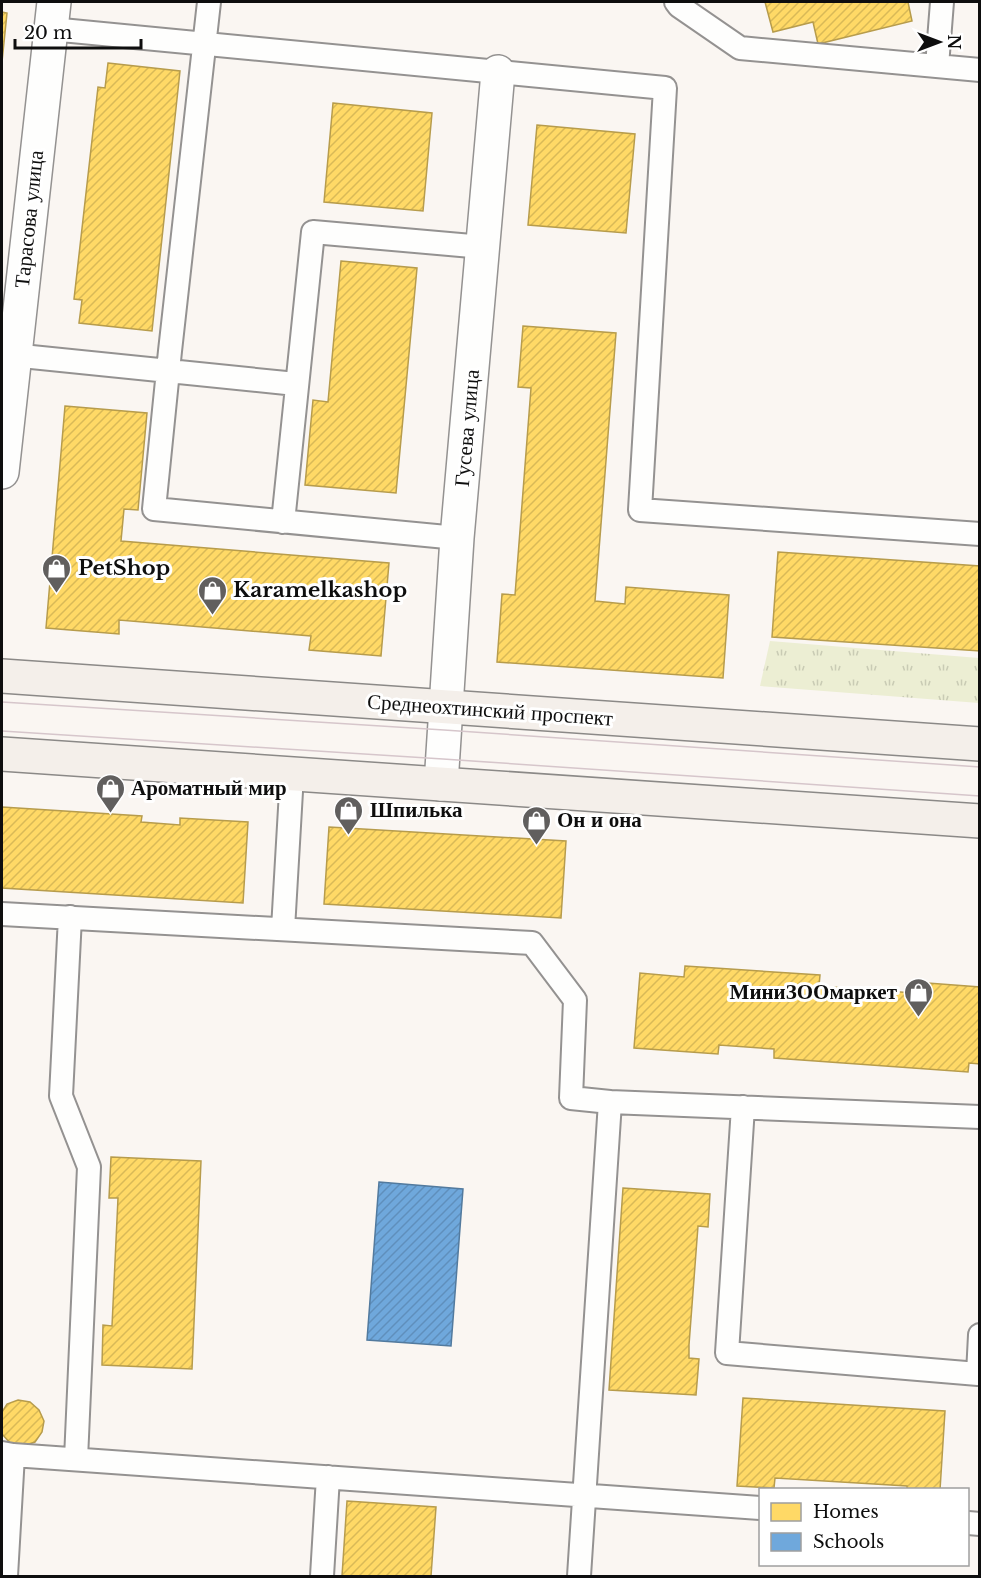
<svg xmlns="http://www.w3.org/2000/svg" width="981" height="1578" font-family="'Libre Baskerville',serif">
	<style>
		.grass { fill: url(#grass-tufts) }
		.homes { fill: url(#homes-hatch); stroke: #b79c4c; stroke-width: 1.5 }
		.schools { fill: url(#schools-hatch); stroke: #527a9e; stroke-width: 1.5 }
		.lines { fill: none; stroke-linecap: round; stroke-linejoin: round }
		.lane-casing { stroke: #949291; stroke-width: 26 }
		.street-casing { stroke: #949291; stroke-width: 36 }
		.secondary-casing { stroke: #8b8987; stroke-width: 36 }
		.lane { stroke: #fefefd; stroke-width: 22 }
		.street { stroke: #fefefd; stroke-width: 33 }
		.secondary { stroke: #f4efea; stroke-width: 33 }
		.tram { stroke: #d6c6cb; stroke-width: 1.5 }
		.labels { text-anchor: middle; stroke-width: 6; stroke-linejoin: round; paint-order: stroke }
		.street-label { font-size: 21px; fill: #0e0e0e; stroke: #fff }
		.poi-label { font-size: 21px; font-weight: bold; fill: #0e0e0e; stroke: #fff; text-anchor: start }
	</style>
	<defs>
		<pattern id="grass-tufts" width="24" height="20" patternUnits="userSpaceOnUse" patternTransform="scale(1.5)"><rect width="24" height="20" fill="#eceed3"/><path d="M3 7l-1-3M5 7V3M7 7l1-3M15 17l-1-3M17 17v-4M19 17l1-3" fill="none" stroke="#c9cbb4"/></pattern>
		<pattern id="homes-hatch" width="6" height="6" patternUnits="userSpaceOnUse" patternTransform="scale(1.5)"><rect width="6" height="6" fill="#ffd966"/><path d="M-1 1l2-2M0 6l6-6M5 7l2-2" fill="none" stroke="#d9b957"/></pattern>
		<pattern id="schools-hatch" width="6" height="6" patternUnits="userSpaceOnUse" patternTransform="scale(1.5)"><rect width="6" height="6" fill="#6fa8dc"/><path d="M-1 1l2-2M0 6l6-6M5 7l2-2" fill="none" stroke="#5f8fbc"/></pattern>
	</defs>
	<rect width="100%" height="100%" fill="#faf6f2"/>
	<path class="grass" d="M770,641L979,658V703L760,686Z"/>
	<path class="homes" d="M765,2H908L912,21L818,44L813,22L773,32Z
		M2,12L7,13L2,62Z
		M108,63L180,71L152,331L79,323L82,300L74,299L98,87L105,88Z
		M333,103L432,113L423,211L324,202Z
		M537,125L635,134L626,233L528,225Z
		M341,261L417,268L396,493L305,485L313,400L328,402Z
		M523,326L616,333L595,601L625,604L626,587L729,595L723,678L497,662L502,594L515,595L531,388L518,387Z
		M65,406L147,413L138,510L124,509L121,541L389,563L381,656L309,650L311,636L119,620V634L46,628Z
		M778,552L980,566V651L772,637Z
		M2,807L142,816L141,822L180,825V818L248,822L243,903L2,888Z
		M329,827L566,841L561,918L324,904Z
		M685,966L820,975L819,986L927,994L928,983L980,987V1064L969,1063L968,1072L774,1058V1049L719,1045L718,1054L634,1048L640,973L684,977Z
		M111,1157L201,1161L192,1369L102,1365L103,1325L112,1326L118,1198H109Z
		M623,1188L710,1194L708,1227L698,1226L689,1345V1358L699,1359L696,1395L609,1390Z
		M743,1398L945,1411L940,1490H907V1486L775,1478L774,1488L737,1486Z
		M18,1400L30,1402L39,1410L44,1421L42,1432L35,1442L23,1446L11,1444L2,1434V1412L7,1404Z
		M347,1501L436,1507L431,1576H342Z"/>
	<path class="schools" d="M379,1182L463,1189L451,1346L367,1340Z"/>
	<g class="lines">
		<defs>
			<path id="lane" d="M209,2L170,351L154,509L457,538
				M676,2L679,6L740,48L980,70
				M51,29L665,88L640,510L980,534
				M937,66L942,2
				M2,354L296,384
				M283,522L313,232L483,247
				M2,914L532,943L575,1000L571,1098L610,1102
				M70,917L61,1096L89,1167L76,1459
				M283,929L292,774
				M743,1107L727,1353L978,1374L980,1335
				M2,1453L13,1455L760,1508
				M968,1523L980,1524
				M6,1576L13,1455
				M322,1576L328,1477
				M579,1576L610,1102L980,1117"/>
			<path id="street" d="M2,472L54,2
				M441,784L457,538L498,72"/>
			<path id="secondary" d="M2,676L980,744
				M2,754L980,821"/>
		</defs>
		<use href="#lane" class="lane-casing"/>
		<use href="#street" class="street-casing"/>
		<use href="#secondary" class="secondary-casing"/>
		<use href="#lane" class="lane"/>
		<use href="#street" class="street"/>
		<use href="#secondary" class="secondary"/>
		<path class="tram" d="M2,702L444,730L980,767
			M2,731L443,759L980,796"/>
	</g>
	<defs>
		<symbol id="shop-pin" viewBox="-11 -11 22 30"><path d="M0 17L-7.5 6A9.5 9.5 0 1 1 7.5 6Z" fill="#615f5e" stroke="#fff"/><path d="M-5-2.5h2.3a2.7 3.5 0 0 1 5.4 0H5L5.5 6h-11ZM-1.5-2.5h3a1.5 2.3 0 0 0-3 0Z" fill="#fff"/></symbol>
	</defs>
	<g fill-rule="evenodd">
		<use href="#shop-pin" x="40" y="552" width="33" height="45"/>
		<use href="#shop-pin" x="196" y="574" width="33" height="45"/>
		<use href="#shop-pin" x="94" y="772" width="33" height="45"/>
		<use href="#shop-pin" x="332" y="794" width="33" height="45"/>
		<use href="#shop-pin" x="520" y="804" width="33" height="45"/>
		<use href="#shop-pin" x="902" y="976" width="33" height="45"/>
	</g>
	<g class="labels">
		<g class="street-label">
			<text transform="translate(29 219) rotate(-84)" y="7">Тарасова улица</text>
			<text transform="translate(467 428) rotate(-85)" y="7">Гусева улица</text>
			<text transform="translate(490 710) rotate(4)" y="7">Среднеохтинский проспект</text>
		</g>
		<g class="poi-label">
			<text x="78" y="575">PetShop</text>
			<text x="233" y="597">Karamelkashop</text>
			<text x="131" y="795">Ароматный мир</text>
			<text x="370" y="817">Шпилька</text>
			<text x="557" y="827">Он и она</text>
			<text x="897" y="999" text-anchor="end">МиниЗООмаркет</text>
		</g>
	</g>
	<rect width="981" height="1578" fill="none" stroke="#0e0e0e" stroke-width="6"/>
	<rect x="759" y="1488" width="210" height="78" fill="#ffffff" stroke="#9f9f9f" stroke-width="1.5"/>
	<rect x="771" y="1503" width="30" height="18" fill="#ffd966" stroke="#9f9f9f" stroke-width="1.5"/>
	<text x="813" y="1518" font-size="18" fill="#0e0e0e">Homes</text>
	<rect x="771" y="1533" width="30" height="18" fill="#6fa8dc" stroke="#9f9f9f" stroke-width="1.5"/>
	<text x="813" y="1548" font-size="18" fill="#0e0e0e">Schools</text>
	<g transform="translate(939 42) rotate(90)" stroke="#ffffff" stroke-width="4.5" paint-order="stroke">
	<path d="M0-4.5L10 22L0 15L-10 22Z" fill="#0e0e0e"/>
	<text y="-9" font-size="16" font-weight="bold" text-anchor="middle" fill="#0e0e0e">N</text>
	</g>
	<path d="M15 39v9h126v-9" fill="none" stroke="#0e0e0e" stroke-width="3"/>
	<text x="24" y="39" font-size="18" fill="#0e0e0e" stroke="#ffffff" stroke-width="4.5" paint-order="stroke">20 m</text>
</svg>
